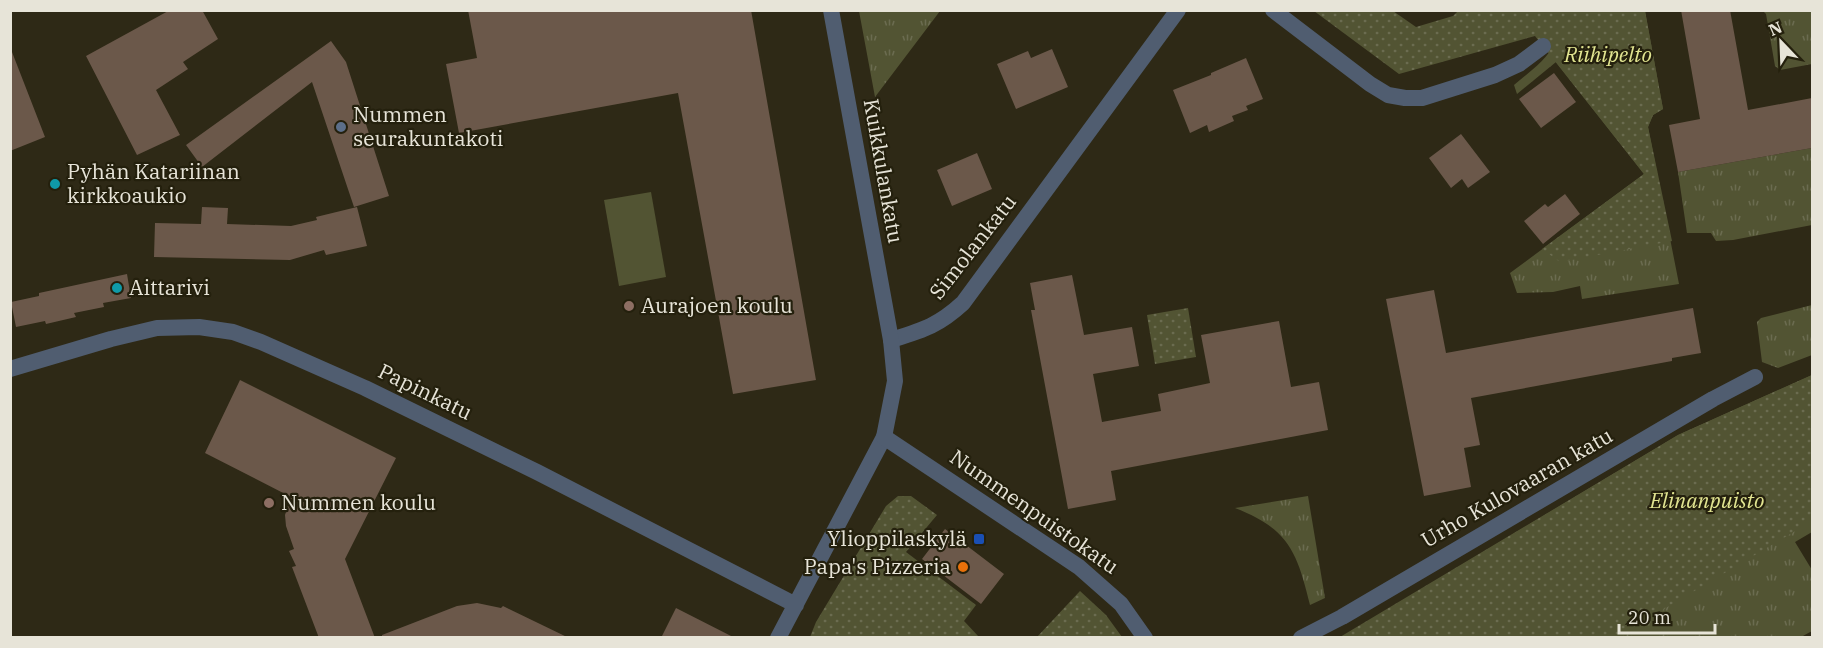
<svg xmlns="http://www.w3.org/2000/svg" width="1823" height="648" font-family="'IBM Plex Serif',serif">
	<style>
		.grass { fill: url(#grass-tufts) }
		.park { fill: url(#park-dots) }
		.garden { fill: #525433 }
		.building { fill: #6b584a }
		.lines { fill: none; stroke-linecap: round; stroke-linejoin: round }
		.minor { stroke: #505d70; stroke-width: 16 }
		.tertiary { stroke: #505d70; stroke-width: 16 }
		.service-dot { fill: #5c6f8a; stroke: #24200d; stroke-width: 2 }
		.culture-dot { fill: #0f9aa8; stroke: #24200d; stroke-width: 2 }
		.education-dot { fill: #8d6e63; stroke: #24200d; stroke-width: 2 }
		.transit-dot { fill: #1a4fb4; stroke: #24200d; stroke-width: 2 }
		.food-dot { fill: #e8710a; stroke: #24200d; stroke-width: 2 }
		.labels { text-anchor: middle; stroke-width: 4.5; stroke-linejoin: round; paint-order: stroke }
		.park-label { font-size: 21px; font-style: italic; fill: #e2e591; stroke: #24200d }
		.poi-label { font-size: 21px; fill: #e7e4d8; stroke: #24200d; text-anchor: start }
		.street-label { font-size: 21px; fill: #e7e4d8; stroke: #24200d }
	</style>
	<defs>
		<pattern id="grass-tufts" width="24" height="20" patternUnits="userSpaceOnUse" patternTransform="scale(1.5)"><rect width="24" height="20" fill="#525433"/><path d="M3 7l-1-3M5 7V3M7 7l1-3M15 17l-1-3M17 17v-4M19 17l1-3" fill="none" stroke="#6b6c50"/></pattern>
		<pattern id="park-dots" width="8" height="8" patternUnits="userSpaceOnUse" patternTransform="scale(1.5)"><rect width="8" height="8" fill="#525433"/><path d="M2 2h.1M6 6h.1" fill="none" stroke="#6b6c50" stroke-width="1.8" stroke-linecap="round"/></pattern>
	</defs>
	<rect width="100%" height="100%" fill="#2e2916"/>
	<path class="grass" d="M859,11H940L875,97Z
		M1645,11L1663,109L1653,115L1648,127L1679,284L1582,299L1580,286L1553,292L1517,293L1510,273L1644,174L1556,62L1517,94L1514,85C1529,72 1546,61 1555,43Z
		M1763,11H1812V64L1780,70L1775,66L1766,14Z
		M1812,148V225L1733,240L1716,241L1711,233H1687L1678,172Z
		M1812,305V355L1778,368L1762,362L1757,322L1761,318Z
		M1812,375V532L1795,542L1812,570V631L1801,637L1340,638L1678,435Z
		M1308,496L1325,598L1310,605C1297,552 1289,529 1235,508Z"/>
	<path class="park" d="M1314,11H1393L1416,27L1453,16L1458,11H1645L1663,109L1653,115L1648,127L1672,241L1560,262L1542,249L1644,174L1535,36L1399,74Z
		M1188,308L1196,357L1155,364L1147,315Z
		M1812,375V521L1617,637H1340L1678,435Z
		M898,496H911L937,515L906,552L976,605L964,621L979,637H810L816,622L886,506Z
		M1080,591L1106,615L1122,637H1037Z"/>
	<path class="garden" d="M651,192L666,277L619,286L604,200Z"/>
	<path class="building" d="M170,10H202L218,39L183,62L188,69L156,90L180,135L137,155L86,56Z
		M468,10H751L816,380L733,394L678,93L459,133L446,64L477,58Z
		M1681,10H1730L1748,110L1812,98V148L1678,172L1669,125L1700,119Z
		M331,41L346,62L389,196L354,207L312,82L202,167L186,145Z
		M1052,49L1068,87L1016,109L997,64L1028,51L1031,58Z
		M12,52L45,137L10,151V53Z
		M1246,58L1263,99L1246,106L1248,110L1232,116L1234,121L1209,132L1207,125L1190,133L1173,90L1211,75V73Z
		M1554,73L1576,102L1541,128L1519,99Z
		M1461,134L1490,172L1468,188L1462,179L1451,188L1429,158Z
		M977,153L992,189L952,206L937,170Z
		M1565,194L1580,214L1543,244L1524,221L1545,204L1548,207Z
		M202,207L228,208L227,224L291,226L317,220L316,217L357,207L367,246L326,255L324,250L290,260L154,257L155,223L201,224Z
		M127,274L131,298L103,303L104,307L74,313L76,317L46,324L45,321L16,327L11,302L39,296V293Z
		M1072,275L1084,335L1132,327L1139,366L1093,374L1102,422L1161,411L1158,394L1210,383L1201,335L1279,321L1291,387L1319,382L1328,430L1111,471L1116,500L1068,509L1031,310H1035L1030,283Z
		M1434,290L1446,353L1693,308L1701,353L1672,358V361L1471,398L1480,445L1464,448L1471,487L1424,496L1386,299Z
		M240,380L396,458L345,559L375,638H319L292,567L296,566L289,551L294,549L286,526L285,515L291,497L205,453Z
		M945,529L1004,574L981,604L922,559Z
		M477,603L501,608L503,606L569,638H382V635L457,606Z
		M676,608L735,638H661Z"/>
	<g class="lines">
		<path class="minor" d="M1273,10L1370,84L1388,95L1405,98H1422L1495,75L1519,64L1543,46
			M891,340C923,330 938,326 963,303L1178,10
			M10,369L111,339L157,328L199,327L233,332L261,342L365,388L537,472L796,605
			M778,638L884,437
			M1301,638L1342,617L1713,399L1755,377"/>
		<path class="tertiary" d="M831,10L891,340L895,381L884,437L1079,567L1121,604L1145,638"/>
	</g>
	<circle class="service-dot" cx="341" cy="127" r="6"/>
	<g class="culture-dot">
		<circle cx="55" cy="184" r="6"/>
		<circle cx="117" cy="288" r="6"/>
	</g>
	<g class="education-dot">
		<circle cx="629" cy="306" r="6"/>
		<circle cx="269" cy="503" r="6"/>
	</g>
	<rect class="transit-dot" x="973" y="533" width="12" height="12" rx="3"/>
	<circle class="food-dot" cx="963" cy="567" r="6"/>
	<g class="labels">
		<g class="park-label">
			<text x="1608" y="62">Riihipelto</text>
			<text x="1707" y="508">Elinanpuisto</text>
		</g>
		<g class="poi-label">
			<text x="353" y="122">Nummen<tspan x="353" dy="24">seurakuntakoti</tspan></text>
			<text x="67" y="179">Pyhän Katariinan<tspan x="67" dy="24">kirkkoaukio</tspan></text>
			<text x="129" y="295">Aittarivi</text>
			<text x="641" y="313">Aurajoen koulu</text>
			<text x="281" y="510">Nummen koulu</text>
			<text x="967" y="546" text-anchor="end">Ylioppilaskylä</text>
			<text x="951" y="574" text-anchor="end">Papa's Pizzeria</text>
		</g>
		<g class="street-label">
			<text transform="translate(883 171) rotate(80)" y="7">Kuikkulankatu</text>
			<text transform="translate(973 247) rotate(-52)" y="7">Simolankatu</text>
			<text transform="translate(425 392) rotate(26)" y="7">Papinkatu</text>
			<text transform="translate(1517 488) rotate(-30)" y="7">Urho Kulovaaran katu</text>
			<text transform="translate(1034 512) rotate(35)" y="7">Nummenpuistokatu</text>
		</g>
	</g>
	<rect width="1823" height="648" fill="none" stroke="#e7e4d8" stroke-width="24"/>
	<g transform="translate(1781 42) rotate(337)" stroke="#24200d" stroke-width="4.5" paint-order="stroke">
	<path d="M0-4.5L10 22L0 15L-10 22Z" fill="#e7e4d8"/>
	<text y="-9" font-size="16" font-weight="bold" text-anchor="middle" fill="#e7e4d8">N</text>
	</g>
	<path d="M1619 624v9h96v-9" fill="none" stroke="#e7e4d8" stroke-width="3"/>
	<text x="1628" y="624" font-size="18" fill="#e7e4d8" stroke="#24200d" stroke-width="4.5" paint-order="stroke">20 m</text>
</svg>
